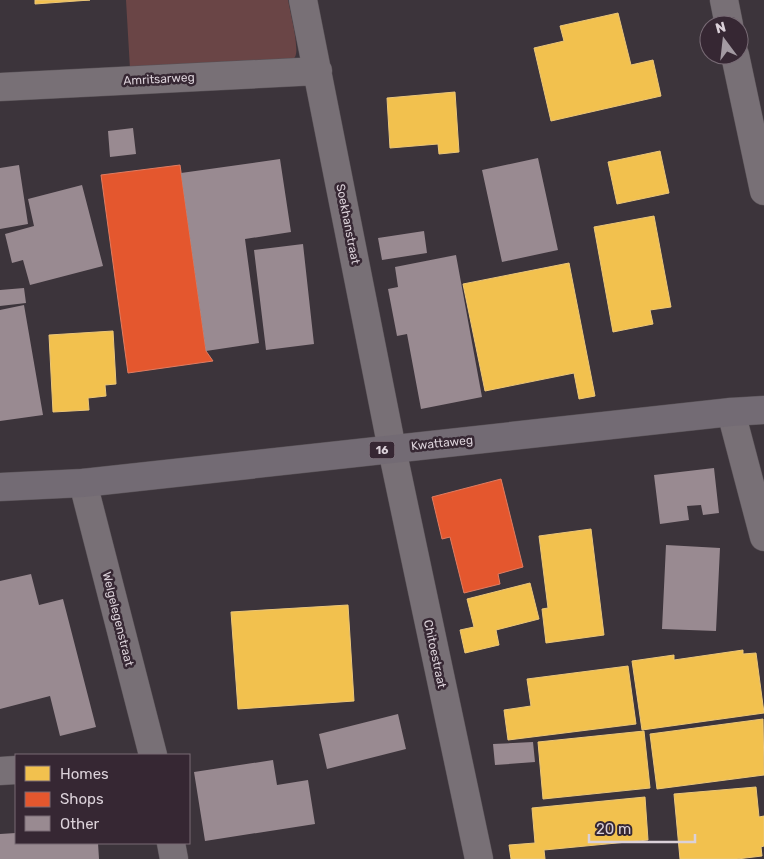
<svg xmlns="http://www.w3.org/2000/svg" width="764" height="859" font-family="Rubik,sans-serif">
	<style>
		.green { fill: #6a4546 }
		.homes { fill: #f2c14e; stroke: #ebc678 }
		.shops { fill: #e4572e; stroke: #e17c61 }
		.building { fill: #998a91 }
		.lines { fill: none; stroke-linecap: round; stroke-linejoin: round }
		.minor-casing { stroke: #585156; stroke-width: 29 }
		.primary-casing { stroke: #585156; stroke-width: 29 }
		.minor { stroke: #787076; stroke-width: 28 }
		.primary { stroke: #736b74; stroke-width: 28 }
		.labels { text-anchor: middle; stroke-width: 5; stroke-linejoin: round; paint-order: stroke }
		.shield { fill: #362733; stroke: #aa9ea7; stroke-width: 1 }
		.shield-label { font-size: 11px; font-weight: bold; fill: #dbd1d9 }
		.street-label { font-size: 12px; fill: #dbd1d9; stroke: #362733 }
	</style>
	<rect width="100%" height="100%" fill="#3c343b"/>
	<path class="green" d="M126,0H288C290,11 300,49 295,57C294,59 290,61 289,62L130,69Z"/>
	<path class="homes" d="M35,0H90L35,4Z
		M618,13L631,65L653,60L661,96L551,121L534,48L564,41L560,26Z
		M455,92L459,152L439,154L438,144L390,148L387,98Z
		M660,151L669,193L617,204L608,162Z
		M654,216L671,307L650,310L653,324L613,332L594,227Z
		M569,263L595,396L579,399L574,373L485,391L463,284Z
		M113,331L116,384L105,385L106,396L88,398L89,410L53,412L49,335Z
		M591,529L604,635L546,643L542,609L548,608L539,536Z
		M530,583L539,619L496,630L499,645L465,653L460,630L474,627L467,599Z
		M348,605L354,701L238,709L231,612Z
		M743,650V654L756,653L764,713L642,730L632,661L674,655V660Z
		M628,666L636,724L508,740L504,710L531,706L527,679Z
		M763,719L764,775L657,789L650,734Z
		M644,731L650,788L543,799L538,742Z
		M756,787L759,817L764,816V846L761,847L762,856L737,859H680L674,794Z
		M645,797L648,840L544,850L545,859H511L509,845L535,843L532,808Z"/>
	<path class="shops" d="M180,165L206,351L213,361L128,373L101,175Z
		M501,479L523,567L498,574L500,584L464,593L450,537L442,539L432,497Z"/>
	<path class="building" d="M133,128L136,154L110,157L108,131Z
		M538,158L558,250L502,262L482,170Z
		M280,159L291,232L245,239L259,343L206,351L181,173Z
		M19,165L28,224L0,229V168Z
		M82,185L103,266L30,285L23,260L12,263L5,234L34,226L28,199Z
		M424,231L427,253L382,260L378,238Z
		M303,244L314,344L266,350L254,250Z
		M456,255L482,397L421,409L407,334L397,336L388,289L398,287L395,267Z
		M24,288L26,303L0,306V290Z
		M24,305L43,415L0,421V310Z
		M714,468L719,513L703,515L701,505L687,506L689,520L660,524L654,475Z
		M666,545L720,548L716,631L662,629Z
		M31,574L39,605L63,599L96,727L60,736L50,696L0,709V581Z
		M398,714L406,749L327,769L319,734Z
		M533,742L535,762L495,765L493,744Z
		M273,760L277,785L308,780L315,824L205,841L194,772Z
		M16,833V843H98L99,859H0V834Z"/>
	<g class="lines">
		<defs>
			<path id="minor" d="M303,0L392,449L479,859
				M724,0L729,25
				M735,55L764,191
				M0,87L318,71
				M731,412L764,537
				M83,483L153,755
				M0,771L16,770
				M171,843L174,859"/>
			<path id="primary" d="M0,487L83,483L731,412L764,410"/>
		</defs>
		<use href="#minor" class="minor-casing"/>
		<use href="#primary" class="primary-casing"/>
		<use href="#minor" class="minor"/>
		<use href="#primary" class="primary"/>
	</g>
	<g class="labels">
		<rect class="shield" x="369.5" y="441.5" width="25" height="17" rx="4"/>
		<g class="shield-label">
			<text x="382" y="454">16</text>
		</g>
		<g class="street-label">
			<text transform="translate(159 79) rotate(-3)" y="4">Amritsarweg</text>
			<text transform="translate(348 224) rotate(79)" y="4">Soekhanstraat</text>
			<text transform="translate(442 443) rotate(-6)" y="4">Kwattaweg</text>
			<text transform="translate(118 619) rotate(76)" y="4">Welgelegenstraat</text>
			<text transform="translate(435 654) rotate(78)" y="4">Chitoestraat</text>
		</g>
	</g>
	<rect x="15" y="754" width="175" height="90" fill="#362733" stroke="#786b75"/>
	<rect x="25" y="766" width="25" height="15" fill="#f2c14e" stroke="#786b75"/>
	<text x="60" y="779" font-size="15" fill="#dbd1d9">Homes</text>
	<rect x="25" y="792" width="25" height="15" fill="#e4572e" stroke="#786b75"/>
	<text x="60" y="804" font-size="15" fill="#dbd1d9">Shops</text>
	<rect x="25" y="816" width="25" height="15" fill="#998a91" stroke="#786b75"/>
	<text x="60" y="829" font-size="15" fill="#dbd1d9">Other</text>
	<g transform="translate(724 40) rotate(345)"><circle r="24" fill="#362733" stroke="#786b75"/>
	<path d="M0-4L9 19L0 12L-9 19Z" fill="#a39aa2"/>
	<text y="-8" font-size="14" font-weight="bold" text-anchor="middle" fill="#dbd1d9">N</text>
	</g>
	<path d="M589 834v8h106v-8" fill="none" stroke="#dbd1d9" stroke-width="2.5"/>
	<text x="596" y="834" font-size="15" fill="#dbd1d9" stroke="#362733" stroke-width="4" paint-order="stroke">20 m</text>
</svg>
